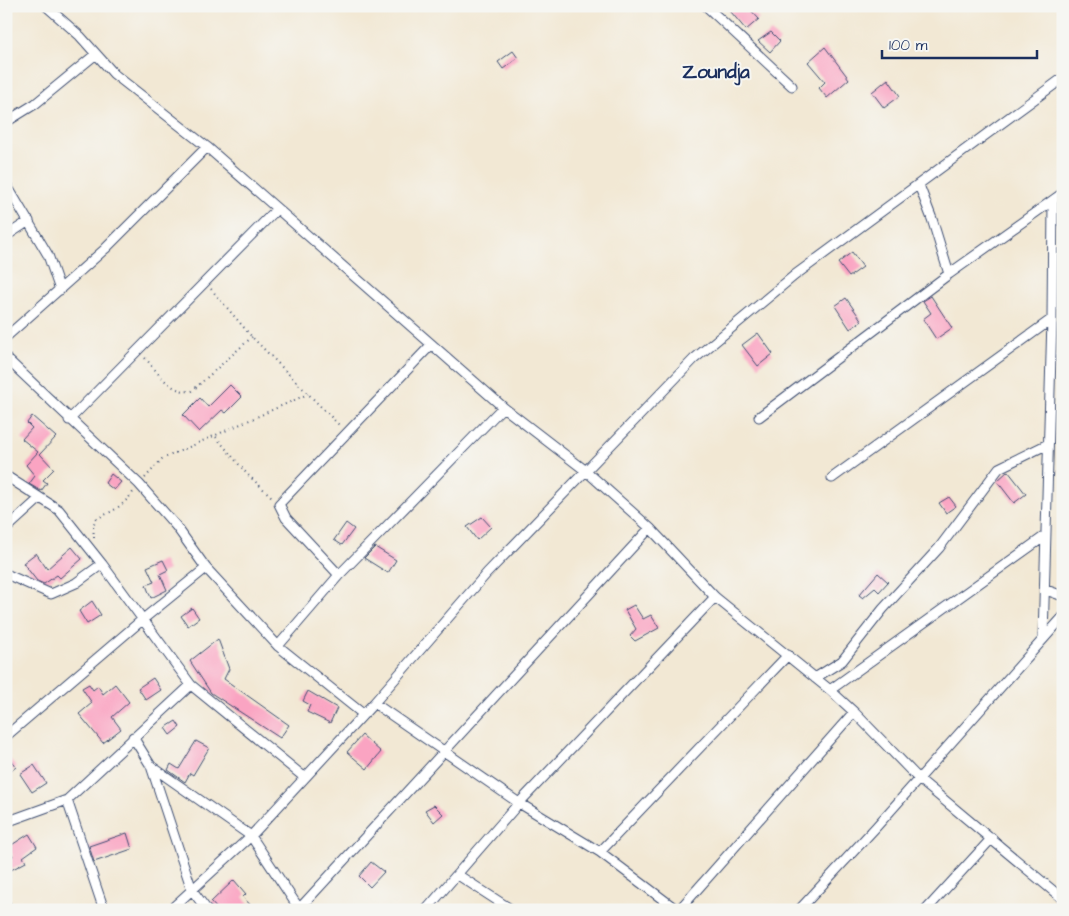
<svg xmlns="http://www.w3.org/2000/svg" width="1069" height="916" font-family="'Architects Daughter',sans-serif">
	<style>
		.building { fill: #faa4c2 }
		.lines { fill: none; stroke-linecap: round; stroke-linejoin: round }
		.street-casing { stroke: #3b4b70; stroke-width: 11 }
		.path { stroke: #3b4b70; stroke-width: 2; stroke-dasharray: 1 4; stroke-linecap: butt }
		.street { stroke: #fff; stroke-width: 9 }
		.labels { text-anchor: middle; stroke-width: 4; stroke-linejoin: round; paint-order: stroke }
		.quarter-label { font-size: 19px; font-weight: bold; fill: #1b2f5e; stroke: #f6f6f2 }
	</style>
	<rect width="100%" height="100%" fill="#f6f6f2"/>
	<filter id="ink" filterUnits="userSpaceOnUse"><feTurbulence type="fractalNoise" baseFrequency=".02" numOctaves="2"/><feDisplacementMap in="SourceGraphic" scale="10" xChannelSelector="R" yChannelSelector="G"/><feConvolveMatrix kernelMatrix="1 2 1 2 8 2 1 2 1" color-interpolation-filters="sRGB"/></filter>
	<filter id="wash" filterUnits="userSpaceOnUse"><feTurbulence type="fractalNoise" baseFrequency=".0096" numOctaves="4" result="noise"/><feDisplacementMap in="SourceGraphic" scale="20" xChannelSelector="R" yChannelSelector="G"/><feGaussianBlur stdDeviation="1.12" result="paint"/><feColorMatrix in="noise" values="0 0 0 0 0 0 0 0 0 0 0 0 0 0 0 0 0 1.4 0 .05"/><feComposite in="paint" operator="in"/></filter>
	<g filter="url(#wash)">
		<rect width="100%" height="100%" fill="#f2e8d4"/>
		<g id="blocks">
			<path class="building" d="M726,6H747L759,19L746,30Z
				M771,32L780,41L770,52L758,41Z
				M825,47L849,79L827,98L819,88L825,82L808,62Z
				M513,51L518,58L503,69L498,62Z
				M888,79L900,96L884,108L872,92Z
				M852,252L863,267L849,277L838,263Z
				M931,296L952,328L936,339L923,319L931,313L923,301Z
				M846,298L862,321L850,329L835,306Z
				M758,333L773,354L758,366L742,345Z
				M230,385L242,397L226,413L222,410L199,432L183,415L200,398L208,407Z
				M32,416L56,437L40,454L54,469L43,480L47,483L41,491L29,484L35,476L26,465L38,452L22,439L32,428L27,423Z
				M1008,471L1026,494L1014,503L997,481Z
				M111,474L121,482L114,490L105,483Z
				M949,497L956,506L946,513L939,503Z
				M482,517L491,527L477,540L467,527Z
				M346,523L354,529L342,545L334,540Z
				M72,547L82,559L60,578L57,575L44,584L37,581L23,563L36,553L47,569Z
				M375,547L396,560L388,573L364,558Z
				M163,560L168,570L160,574L167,590L151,598L146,585L154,582L147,567Z
				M878,573L888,582L879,592L875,588L863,598L859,595Z
				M92,601L101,615L87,624L79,611Z
				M634,605L643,619L651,615L659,628L635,641L630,636L636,629L625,610Z
				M192,608L199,618L188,626L181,616Z
				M218,639L229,669L224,679L289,725L280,738L211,693L190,661Z
				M153,678L161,690L146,700L138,688Z
				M89,684L93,690L98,686L103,694L115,684L129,702L112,717L121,729L103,743L79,714L92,703L82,688Z
				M308,691L337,708L330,723L307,712L310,705L303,701Z
				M176,721L180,727L170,735L165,728Z
				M362,735L381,752L367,769L347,752Z
				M196,741L209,748L193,775L190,773L185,782L168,770L171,764L179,769Z
				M6,754L16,767L6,775Z
				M34,765L46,783L32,792L20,774Z
				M434,805L443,814L434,822L425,810Z
				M127,833L132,849L94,862L89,846Z
				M29,834L37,847L23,857L26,862L11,870L6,862V859L13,856L9,849L10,846Z
				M371,862L384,872L370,887L359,876Z
				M234,880L246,894L243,897L255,910H218L211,902Z"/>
		</g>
	</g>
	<g filter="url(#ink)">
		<use href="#blocks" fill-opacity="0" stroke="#3b4b70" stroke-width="1"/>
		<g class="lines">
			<defs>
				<path id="street" d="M46,6L80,36L114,74L207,147L503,407L586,471L650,528L715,597L830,690L854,712L919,779L1063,899
					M706,6L792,86
					M6,122L35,104L96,54
					M6,184L48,255L60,290
					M919,185L932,219L949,274
					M6,236L29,221
					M6,337L105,249L207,147
					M6,358L139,484L176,526L206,568L278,646L363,714
					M759,417L949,274L1063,193
					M69,420L277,209
					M6,476L59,510L102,564L191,685L304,777
					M832,478L1052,319
					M6,529L39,499
					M6,574L51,594L76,583L102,564
					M339,575L286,518L279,504L431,345
					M1046,590L1063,596
					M1043,638L1052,319L1053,200
					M278,646L339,575L503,407
					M815,678L842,661L883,609L939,548L999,468L1048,444
					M830,690L1045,536
					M374,703L519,803L600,852L677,910
					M6,736L142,620L206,568
					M133,737L151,766L192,890L207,910
					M151,766L251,836L300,910
					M67,800L104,910
					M6,822L67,800L191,685
					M600,852L788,655
					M458,875L512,910
					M6,905L8,910
					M299,909L650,528
					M170,910L251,836L374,703L487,573L694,359L795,275L1063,78
					M426,910L519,803L715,597
					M679,910L854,712
					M799,910L876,827L1063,617
					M926,910L992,838
					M1059,910L1063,905"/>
			</defs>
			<use href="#street" class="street-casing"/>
			<path class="path" d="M211,289L252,337L340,426
				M145,358C158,372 170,394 192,391L252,337
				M216,437L247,474L272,497
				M145,478L162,459L308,394
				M94,538L93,525L97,518C113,512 124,505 134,491"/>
			<use href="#street" class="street"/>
		</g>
	</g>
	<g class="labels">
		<g class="quarter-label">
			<text x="716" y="78">Zoundja</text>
		</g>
	</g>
	<rect width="1069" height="916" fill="none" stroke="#f6f6f2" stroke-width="25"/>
	<path d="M882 50v8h155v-8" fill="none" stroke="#1b2f5e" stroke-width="2.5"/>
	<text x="889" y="50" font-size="15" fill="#1b2f5e" stroke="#f6f6f2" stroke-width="4" paint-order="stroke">100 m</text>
</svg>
